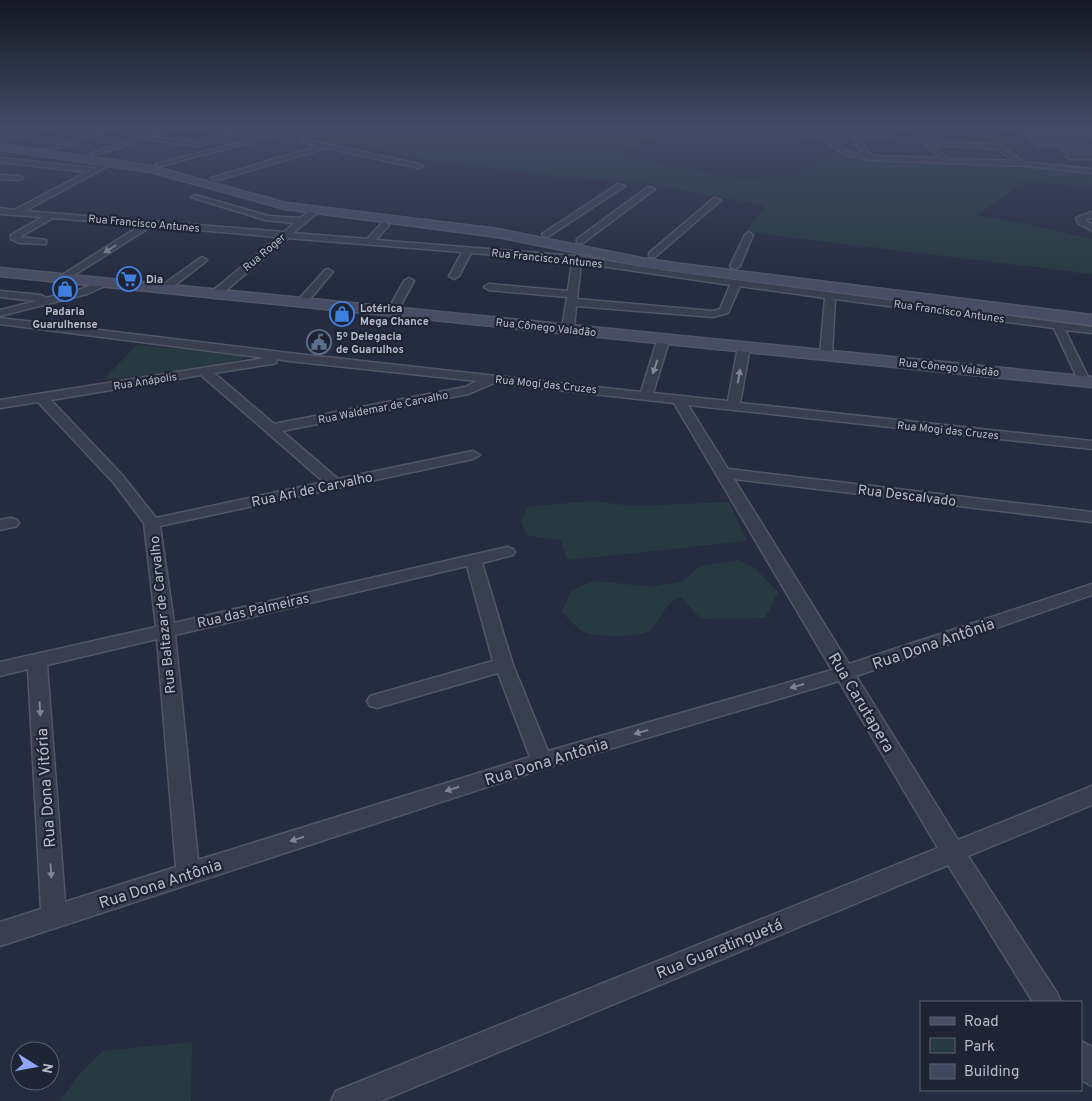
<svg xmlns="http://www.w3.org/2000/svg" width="1092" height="1101" font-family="Overpass,sans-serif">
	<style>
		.green { fill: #283a41 }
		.building { fill: #40475e }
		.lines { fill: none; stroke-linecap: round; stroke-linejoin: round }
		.street-casing { stroke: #525767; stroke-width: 3 }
		.secondary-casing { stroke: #525767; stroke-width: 3 }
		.street { fill: #3a3f50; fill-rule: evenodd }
		.secondary { fill: #484d63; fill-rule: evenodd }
		.oneway { fill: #7f8393 }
		.labels { text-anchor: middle; stroke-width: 4.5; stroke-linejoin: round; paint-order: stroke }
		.far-street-label { font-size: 11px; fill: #b7bbca; stroke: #1f2435 }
		.far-poi-label { font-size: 11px; font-weight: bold; fill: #b7bbca; stroke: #1f2435; text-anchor: start }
		.street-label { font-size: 14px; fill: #b7bbca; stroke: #1f2435 }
		.near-street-label { font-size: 16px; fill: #b7bbca; stroke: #1f2435 }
	</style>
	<rect width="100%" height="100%" fill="#262c40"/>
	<path class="green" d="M273,126H427L450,130L468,126H664L680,128L626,148L630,158L744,179L794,175L839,151L898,163L1031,166L1092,173V185L1022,183L977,215L1036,226L1092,239V274L745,232L766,206L640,182L567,178L428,160L312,137Z
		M861,126H940L987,128L1007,138L1016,148L997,147L993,144L992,148L1006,161L953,159L935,144L969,143L963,138L942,133L946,140C929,142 929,139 919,128L888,126L861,130Z
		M137,345L236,354L243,355L244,359L204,368L103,380Z
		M591,501L633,506L729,502L747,541L567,560L561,540L529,536L521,523L527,507Z
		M738,560L755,568L778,592L765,618L701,619L681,597C665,601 662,620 650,630C642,637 600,637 589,634C577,630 570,620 562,612L571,590L595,581L653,587L683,581L700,566Z
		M192,1042L191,1101H60L79,1075L103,1051Z"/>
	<path class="building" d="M1015,131L1076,133L1092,145V153H1067L1065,155L1057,148H1038Z"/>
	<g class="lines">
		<defs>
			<path id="street" d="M51,126H59L0,144V140Z
				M116,126H124L52,150L47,149Z
				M170,126H187L239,133L236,135L175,128L151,137L202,142L205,144L202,146L143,139L96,155L90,154Z
				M847,126H853L858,135H883L880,126H921L930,141L999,145L1024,162L1092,169V173L1027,166L872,160L846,155L820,139L805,136C821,127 836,146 850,152C853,154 859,154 862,154ZM887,128L917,129L926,144L939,158L874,156L868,152L861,139L889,138ZM934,145L997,149L1014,161L948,159Z
				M986,126L1092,128V132L989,128Z
				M278,132L280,133V135L160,166L156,164Z
				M303,139L419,164L423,166L419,168L326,148L218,180L211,178L318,146L301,142L300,141Z
				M1067,155H1092V159H1070L1066,157Z
				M0,158L94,168L108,160L115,162L25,211L284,232L294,223L265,220L191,197L195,195L269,216L300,218L315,208L319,210L318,212L293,233L367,239L382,223L385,222L389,225L376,240L577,256L668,271L1092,327V333L1065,330L1090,381L1084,385L1080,384L1054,328L835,299L832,355L826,359L820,355L825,298L740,286L728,313L713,317L576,306L574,329L568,332L562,329L567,297L489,290L484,287L489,284L568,291L572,261L471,253L459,276L454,279L449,276L462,252L288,238L218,297L214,298L209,295L210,293L278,237L152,226L63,282L59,281V277L141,225L53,218L20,237L46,240V244L19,243L11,239V235L42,217L0,214V208L14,210L87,172L0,162ZM581,263L730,285L720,309L713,311L577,299Z
				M0,175L19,176L23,178L19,180L0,179Z
				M618,184L625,186L549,236L546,237L542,234Z
				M648,187L655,189L583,243H577V239Z
				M714,198L721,200L655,257H649V253Z
				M1092,212V218L1085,219L1092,224V231L1078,223L1076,218Z
				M749,232L753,235L740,266L735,269L732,268L730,266L745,235Z
				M202,257L207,260L205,262L166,292H158V288Z
				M328,269L333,272L331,274L305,305H297L296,303L297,301L325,270Z
				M409,278L414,281L397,312L392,315L388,314L387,312L404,281Z
				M103,280L107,281V285L87,294L0,316V310L36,301L0,297V291L41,295L46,298L79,290Z
				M0,318L289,353L641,392L658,338L664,335L670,338L653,393L728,401L738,347L744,344L750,347L740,403L1092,441V449L688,405L728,469L1092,512V522L734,479L849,664L1092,584V595L856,676L958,840L1092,786V805L968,856L1057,993L1061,1002H1033L948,865L381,1101H331L336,1091L938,848L839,681L542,769L0,946V922L41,909L28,669L0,676V662L156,627L144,523L113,482L38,402L0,408V400L265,358L0,324ZM277,359L289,361L477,381L465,387L274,424L214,373L272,364L276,363ZM201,375L324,482L156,518L123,476L51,400ZM494,383L674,403L832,670L548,751L513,665L482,563L513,555L515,552L513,549L507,547L174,623L160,526L473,459L480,455L473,451L338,479L282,431L468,394ZM467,566L493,661L370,696L367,701L370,706L377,708L498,673L530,757L198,860L175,635ZM157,639L176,867L65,902L47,665Z
				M11,518L17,520L19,523L17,526L0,530V520Z
				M1081,1041L1092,1047V1086L1081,1080Z"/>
			<path id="secondary" d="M1070,126H1079L1092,133V140Z
				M0,144L152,166L286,203L498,229L641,258L681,264L1092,315V325L681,272L641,266L498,237L285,209L151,172L0,150Z
				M0,268L1092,377V387L0,276Z"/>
		</defs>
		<use href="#street" class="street-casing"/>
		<use href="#secondary" class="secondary-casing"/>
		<use href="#street" class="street"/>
		<use href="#secondary" class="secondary"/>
	</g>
	<defs><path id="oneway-solid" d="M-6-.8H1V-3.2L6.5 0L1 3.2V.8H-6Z" transform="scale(1.25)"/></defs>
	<g class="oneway">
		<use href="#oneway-solid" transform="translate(110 249) rotate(148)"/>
		<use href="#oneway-solid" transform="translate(655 367) rotate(108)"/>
		<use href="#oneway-solid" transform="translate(739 376) rotate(-80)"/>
		<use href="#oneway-solid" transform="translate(797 686) rotate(164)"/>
		<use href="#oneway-solid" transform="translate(40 709) rotate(86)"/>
		<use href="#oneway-solid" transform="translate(641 732) rotate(164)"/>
		<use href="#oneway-solid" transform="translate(452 789) rotate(162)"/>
		<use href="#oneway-solid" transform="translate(297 839) rotate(162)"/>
		<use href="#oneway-solid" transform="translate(51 871) rotate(86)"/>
	</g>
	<linearGradient id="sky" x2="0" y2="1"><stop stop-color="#151823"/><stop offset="0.45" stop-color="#414b64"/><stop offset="1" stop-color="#414b64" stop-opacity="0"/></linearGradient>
	<rect width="1092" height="280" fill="url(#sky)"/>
	<defs>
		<symbol id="supermarket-ring" viewBox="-11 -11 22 22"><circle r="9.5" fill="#1f2435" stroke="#3f7fe0" stroke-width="1.5"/><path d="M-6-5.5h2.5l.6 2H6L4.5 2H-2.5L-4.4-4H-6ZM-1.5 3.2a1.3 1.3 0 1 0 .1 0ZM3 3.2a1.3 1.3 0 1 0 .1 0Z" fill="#3f7fe0"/></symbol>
		<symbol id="shop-ring" viewBox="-11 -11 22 22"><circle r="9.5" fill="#1f2435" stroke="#3f7fe0" stroke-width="1.5"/><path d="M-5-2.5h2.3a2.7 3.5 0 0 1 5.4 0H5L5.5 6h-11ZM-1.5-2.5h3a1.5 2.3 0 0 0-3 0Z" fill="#3f7fe0"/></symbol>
		<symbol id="civic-ring" viewBox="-11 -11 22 22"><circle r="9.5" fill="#1f2435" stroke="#5c6f8a" stroke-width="1.5"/><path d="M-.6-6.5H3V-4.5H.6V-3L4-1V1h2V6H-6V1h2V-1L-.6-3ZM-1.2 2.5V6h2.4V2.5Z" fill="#5c6f8a"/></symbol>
	</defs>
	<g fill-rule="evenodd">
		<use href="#supermarket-ring" x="115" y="265" width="28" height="28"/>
		<use href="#shop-ring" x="51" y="275" width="28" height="28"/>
		<use href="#shop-ring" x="328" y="300" width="28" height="28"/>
		<use href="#civic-ring" x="305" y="328" width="28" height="28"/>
	</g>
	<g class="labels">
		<g class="far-street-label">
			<text transform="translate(144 223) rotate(5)" y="4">Rua Francisco Antunes</text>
			<text transform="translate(264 252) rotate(-40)" y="4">Rua Roger</text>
			<text transform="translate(547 258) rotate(6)" y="4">Rua Francisco Antunes</text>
			<text transform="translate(949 311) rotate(8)" y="4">Rua Francisco Antunes</text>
			<text transform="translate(546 327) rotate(6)" y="4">Rua Cônego Valadão</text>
			<text transform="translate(949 367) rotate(6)" y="4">Rua Cônego Valadão</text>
			<text transform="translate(145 381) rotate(-9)" y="4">Rua Anápolis</text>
			<text transform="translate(546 384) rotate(6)" y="4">Rua Mogi das Cruzes</text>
			<text transform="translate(383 407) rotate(-11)" y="4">Rua Waldemar de Carvalho</text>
			<text transform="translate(948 430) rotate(6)" y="4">Rua Mogi das Cruzes</text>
		</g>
		<g class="far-poi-label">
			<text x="146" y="283">Dia</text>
			<text x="360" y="312">Lotérica<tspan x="360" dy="13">Mega Chance</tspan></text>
			<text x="65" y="315" text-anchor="middle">Padaria<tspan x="65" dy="13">Guarulhense</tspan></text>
			<text x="336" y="340">5º Delegacia<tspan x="336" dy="13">de Guarulhos</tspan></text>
		</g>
		<g class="street-label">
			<text transform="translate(312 489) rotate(-12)" y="5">Rua Ari de Carvalho</text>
			<text transform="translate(907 495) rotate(7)" y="5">Rua Descalvado</text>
			<text transform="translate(253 610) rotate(-13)" y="5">Rua das Palmeiras</text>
			<text transform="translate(162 615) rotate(-96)" y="5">Rua Baltazar de Carvalho</text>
		</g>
		<g class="near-street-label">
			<text transform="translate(933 643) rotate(-19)" y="6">Rua Dona Antônia</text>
			<text transform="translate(862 702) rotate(59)" y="6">Rua Carutapera</text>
			<text transform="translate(546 761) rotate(-17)" y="6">Rua Dona Antônia</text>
			<text transform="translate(45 788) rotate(-94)" y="6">Rua Dona Vitória</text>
			<text transform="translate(160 883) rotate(-18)" y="6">Rua Dona Antônia</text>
			<text transform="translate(719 948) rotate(-22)" y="6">Rua Guaratinguetá</text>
		</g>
	</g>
	<rect x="920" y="1001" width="162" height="90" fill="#1f2435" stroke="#5c6071"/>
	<rect x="930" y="1017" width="25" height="8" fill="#484d63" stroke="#5c6071"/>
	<text x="964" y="1026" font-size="15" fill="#b7bbca">Road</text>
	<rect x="930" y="1038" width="25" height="15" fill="#283a41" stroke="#5c6071"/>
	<text x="964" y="1051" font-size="15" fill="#b7bbca">Park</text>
	<rect x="930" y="1064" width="25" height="15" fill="#40475e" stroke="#5c6071"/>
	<text x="964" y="1076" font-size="15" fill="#b7bbca">Building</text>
	<g transform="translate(35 1066) rotate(101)"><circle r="24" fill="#1f2435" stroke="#5c6071"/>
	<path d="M0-4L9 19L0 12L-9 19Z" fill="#90a5f6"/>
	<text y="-8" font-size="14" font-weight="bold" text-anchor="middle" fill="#b7bbca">N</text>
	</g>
</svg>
